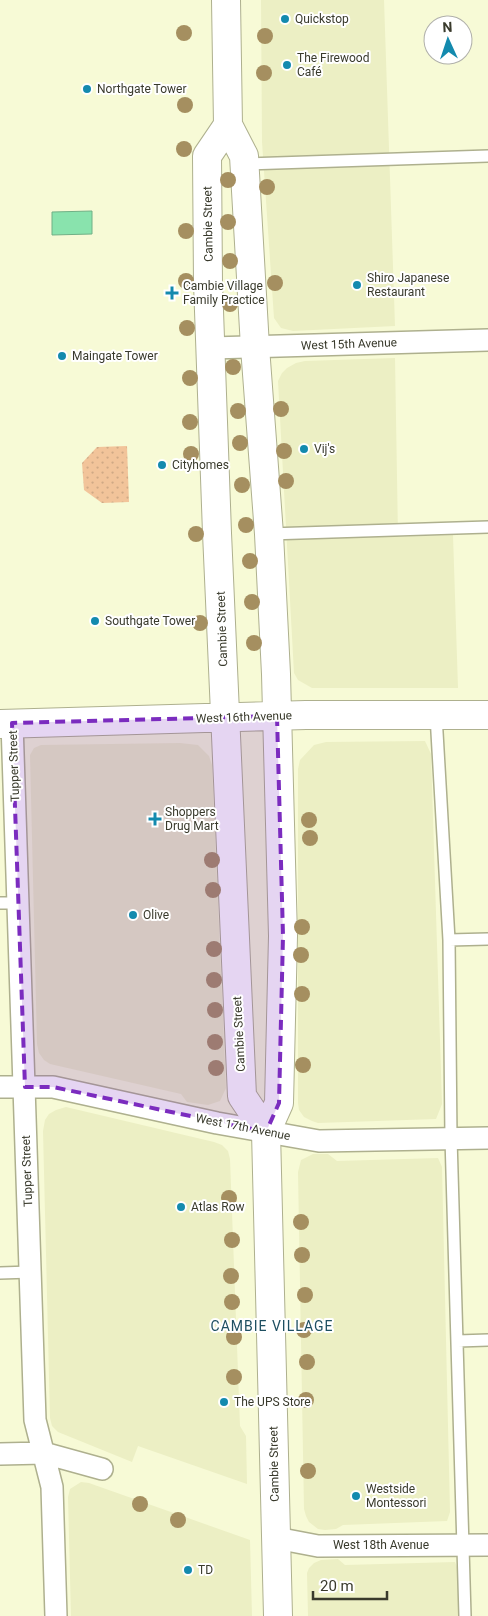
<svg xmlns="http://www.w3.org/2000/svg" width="488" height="1616" font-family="Roboto,sans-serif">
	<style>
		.built { fill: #ecefc4 }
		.park { fill: url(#park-dots) }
		.water { fill: #89e3ad; stroke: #71b086 }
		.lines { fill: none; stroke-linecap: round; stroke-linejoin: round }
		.lane-casing { stroke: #aeb08e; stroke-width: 14 }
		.street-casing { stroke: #aeb08e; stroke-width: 24 }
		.secondary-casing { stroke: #aeb08e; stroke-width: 30 }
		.lane { stroke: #fff; stroke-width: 11 }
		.street { stroke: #fff; stroke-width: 21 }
		.secondary { stroke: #fff; stroke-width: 28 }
		.tree { fill: #a58f60 }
		.marked { fill: #7b2cbf; fill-opacity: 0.2; stroke: #7b2cbf; stroke-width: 4; stroke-dasharray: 10 6; stroke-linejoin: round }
		.poi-dot { fill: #138aae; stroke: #fff; stroke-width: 2 }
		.labels { text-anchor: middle; stroke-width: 4; stroke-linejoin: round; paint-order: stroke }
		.poi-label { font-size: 12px; fill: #393a2c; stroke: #fff; text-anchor: start }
		.street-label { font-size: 12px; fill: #393a2c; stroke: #fff }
		.neighbourhood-label { font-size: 14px; letter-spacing: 1px; fill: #1e4f61; stroke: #fff }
	</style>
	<defs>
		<pattern id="park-dots" width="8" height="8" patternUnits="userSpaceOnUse" patternTransform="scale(1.25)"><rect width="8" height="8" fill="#f2c49a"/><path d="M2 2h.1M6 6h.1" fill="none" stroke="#d0a985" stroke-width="1.8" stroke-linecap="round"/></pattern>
	</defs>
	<rect width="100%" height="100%" fill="#f7fad6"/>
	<path class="built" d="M261,0H384L395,326L293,331L281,328L274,318L262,142Z
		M395,358L398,537L453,535L458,688H312L298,680L294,673L278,381L282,373L287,368L296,363L305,361Z
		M425,741L431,754L442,1104L436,1119L318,1123L312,1121L304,1117L299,1110L298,1103V769L300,760L314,745L326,742Z
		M180,743L198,745L209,756L212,765L226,1088L220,1101L208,1105L187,1102L181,1094L50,1064L44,1060L39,1053L37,1044L30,755L34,748L41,745Z
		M66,1107L214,1142L222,1145L228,1151L230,1159L240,1426L246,1436L247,1484L138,1446L132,1462L58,1432L52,1426L50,1418L43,1131L45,1120L49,1114L56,1110Z
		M313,1154H328L337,1161L438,1158L442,1167L450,1512L447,1521L343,1525L336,1529L325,1530L318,1529L309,1522L306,1516L304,1509L298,1172L301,1160Z
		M81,1482L89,1483L250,1540L252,1616H71L68,1497L70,1489Z
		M338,1559L345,1565L455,1562L459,1572V1616H308L307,1573L309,1568L314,1563L321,1560Z"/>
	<path class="park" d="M127,446L129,502L102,503L84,490L82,463L97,447Z"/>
	<path class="water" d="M92,211V234L52,235V212Z"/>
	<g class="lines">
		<defs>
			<path id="lane" d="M245,164L488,156
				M269,534L488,527
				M436,715L449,940L451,1138L465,1616
				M0,903H18
				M449,940L488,939
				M0,1273L31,1272
				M458,1341L488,1340"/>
			<path id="street" d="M211,348L488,340
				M12,723L35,1420L52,1487L56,1616
				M0,1087H53L217,1123L319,1141L488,1138
				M0,1454L44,1453L102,1469
				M276,1538L318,1546L488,1545"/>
			<path id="secondary" d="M226,0L228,125L244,156L255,347L269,534L276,674L283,936L279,1103L266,1132L278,1616
				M228,125L207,156L208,283L217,533L242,1096L266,1132
				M0,724L306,715H488"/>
		</defs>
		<use href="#lane" class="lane-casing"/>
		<use href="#street" class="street-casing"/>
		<use href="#secondary" class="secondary-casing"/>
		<use href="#lane" class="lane"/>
		<use href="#street" class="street"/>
		<use href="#secondary" class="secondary"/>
	</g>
	<g class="tree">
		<circle cx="184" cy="33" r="8"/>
		<circle cx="265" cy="36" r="8"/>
		<circle cx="264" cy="73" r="8"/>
		<circle cx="185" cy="105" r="8"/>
		<circle cx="184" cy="149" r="8"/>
		<circle cx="228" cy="180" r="8"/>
		<circle cx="267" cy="187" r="8"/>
		<circle cx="228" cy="222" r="8"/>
		<circle cx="186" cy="231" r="8"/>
		<circle cx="230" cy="261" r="8"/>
		<circle cx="186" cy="281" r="8"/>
		<circle cx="275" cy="283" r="8"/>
		<circle cx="230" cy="304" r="8"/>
		<circle cx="187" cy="328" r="8"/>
		<circle cx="233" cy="367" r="8"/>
		<circle cx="190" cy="378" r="8"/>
		<circle cx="281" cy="409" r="8"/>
		<circle cx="238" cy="411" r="8"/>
		<circle cx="190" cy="422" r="8"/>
		<circle cx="240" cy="443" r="8"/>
		<circle cx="284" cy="451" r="8"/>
		<circle cx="191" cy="454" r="8"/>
		<circle cx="286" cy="481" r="8"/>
		<circle cx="242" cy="485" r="8"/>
		<circle cx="246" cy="525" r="8"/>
		<circle cx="196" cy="534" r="8"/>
		<circle cx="250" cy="561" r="8"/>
		<circle cx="252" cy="602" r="8"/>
		<circle cx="200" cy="623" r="8"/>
		<circle cx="254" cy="643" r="8"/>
		<circle cx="309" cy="820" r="8"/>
		<circle cx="310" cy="838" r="8"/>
		<circle cx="212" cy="860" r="8"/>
		<circle cx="213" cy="890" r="8"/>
		<circle cx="302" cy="927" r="8"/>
		<circle cx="214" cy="949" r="8"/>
		<circle cx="301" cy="955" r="8"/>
		<circle cx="214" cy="980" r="8"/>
		<circle cx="302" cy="994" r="8"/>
		<circle cx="215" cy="1010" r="8"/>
		<circle cx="215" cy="1042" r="8"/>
		<circle cx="303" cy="1065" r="8"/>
		<circle cx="216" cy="1068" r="8"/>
		<circle cx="229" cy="1198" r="8"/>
		<circle cx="301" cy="1222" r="8"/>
		<circle cx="232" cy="1240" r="8"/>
		<circle cx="302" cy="1255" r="8"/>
		<circle cx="231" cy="1276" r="8"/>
		<circle cx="305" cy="1295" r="8"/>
		<circle cx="232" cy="1302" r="8"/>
		<circle cx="304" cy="1330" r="8"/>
		<circle cx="234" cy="1337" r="8"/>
		<circle cx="307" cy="1362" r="8"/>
		<circle cx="234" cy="1377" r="8"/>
		<circle cx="306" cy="1400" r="8"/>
		<circle cx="308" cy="1471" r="8"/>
		<circle cx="140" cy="1504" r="8"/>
		<circle cx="178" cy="1520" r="8"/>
	</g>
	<path class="marked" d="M277,716L283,936L279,1103L266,1132L53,1087H25L12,723Z"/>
	<g class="poi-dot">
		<circle cx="285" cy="19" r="5"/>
		<circle cx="287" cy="65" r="5"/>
		<circle cx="87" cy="89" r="5"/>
		<circle cx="357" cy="285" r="5"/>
		<path d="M169.5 285.5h5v5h5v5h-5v5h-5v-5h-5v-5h5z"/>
		<circle cx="62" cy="356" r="5"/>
		<circle cx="304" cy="449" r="5"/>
		<circle cx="162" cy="465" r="5"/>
		<circle cx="95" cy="621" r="5"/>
		<path d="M152.5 811.5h5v5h5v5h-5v5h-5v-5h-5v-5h5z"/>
		<circle cx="133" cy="915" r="5"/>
		<circle cx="181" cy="1207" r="5"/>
		<circle cx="224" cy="1402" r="5"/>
		<circle cx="356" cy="1496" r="5"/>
		<circle cx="188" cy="1570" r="5"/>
	</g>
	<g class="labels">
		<g class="poi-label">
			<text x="295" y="23">Quickstop</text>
			<text x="297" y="62">The Firewood<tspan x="297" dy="14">Café</tspan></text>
			<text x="97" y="93">Northgate Tower</text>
			<text x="367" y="282">Shiro Japanese<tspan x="367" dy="14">Restaurant</tspan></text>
			<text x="183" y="290">Cambie Village<tspan x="183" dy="14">Family Practice</tspan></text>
			<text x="72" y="360">Maingate Tower</text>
			<text x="314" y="453">Vij's</text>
			<text x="172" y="469">Cityhomes</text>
			<text x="105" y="625">Southgate Tower</text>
			<text x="165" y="816">Shoppers<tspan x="165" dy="14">Drug Mart</tspan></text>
			<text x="143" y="919">Olive</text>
			<text x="191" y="1211">Atlas Row</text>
			<text x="234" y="1406">The UPS Store</text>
			<text x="366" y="1493">Westside<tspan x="366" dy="14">Montessori</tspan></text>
			<text x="198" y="1574">TD</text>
		</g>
		<g class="street-label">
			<text transform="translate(208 224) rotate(-91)" y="4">Cambie Street</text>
			<text transform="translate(349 344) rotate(-2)" y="4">West 15th Avenue</text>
			<text transform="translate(222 629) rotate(-92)" y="4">Cambie Street</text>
			<text transform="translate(244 717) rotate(-2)" y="4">West 16th Avenue</text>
			<text transform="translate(14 766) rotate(-92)" y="4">Tupper Street</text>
			<text transform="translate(239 1034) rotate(-93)" y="4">Cambie Street</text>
			<text transform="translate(243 1127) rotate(11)" y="4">West 17th Avenue</text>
			<text transform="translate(27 1171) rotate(-92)" y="4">Tupper Street</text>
			<text transform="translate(274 1464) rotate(-91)" y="4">Cambie Street</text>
			<text x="381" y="1549">West 18th Avenue</text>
		</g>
		<g class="neighbourhood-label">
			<text x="272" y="1331">CAMBIE VILLAGE</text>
		</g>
	</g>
	<g transform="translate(448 40) rotate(357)"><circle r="24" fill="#ffffff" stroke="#b0b0ab"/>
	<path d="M0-4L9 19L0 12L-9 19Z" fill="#138aae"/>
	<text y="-8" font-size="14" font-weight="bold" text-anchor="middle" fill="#393a2c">N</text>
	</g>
	<path d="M313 1591v8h74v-8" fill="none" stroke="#393a2c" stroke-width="2.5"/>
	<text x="320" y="1591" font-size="15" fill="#393a2c" stroke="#ffffff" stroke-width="4" paint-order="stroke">20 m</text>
</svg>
